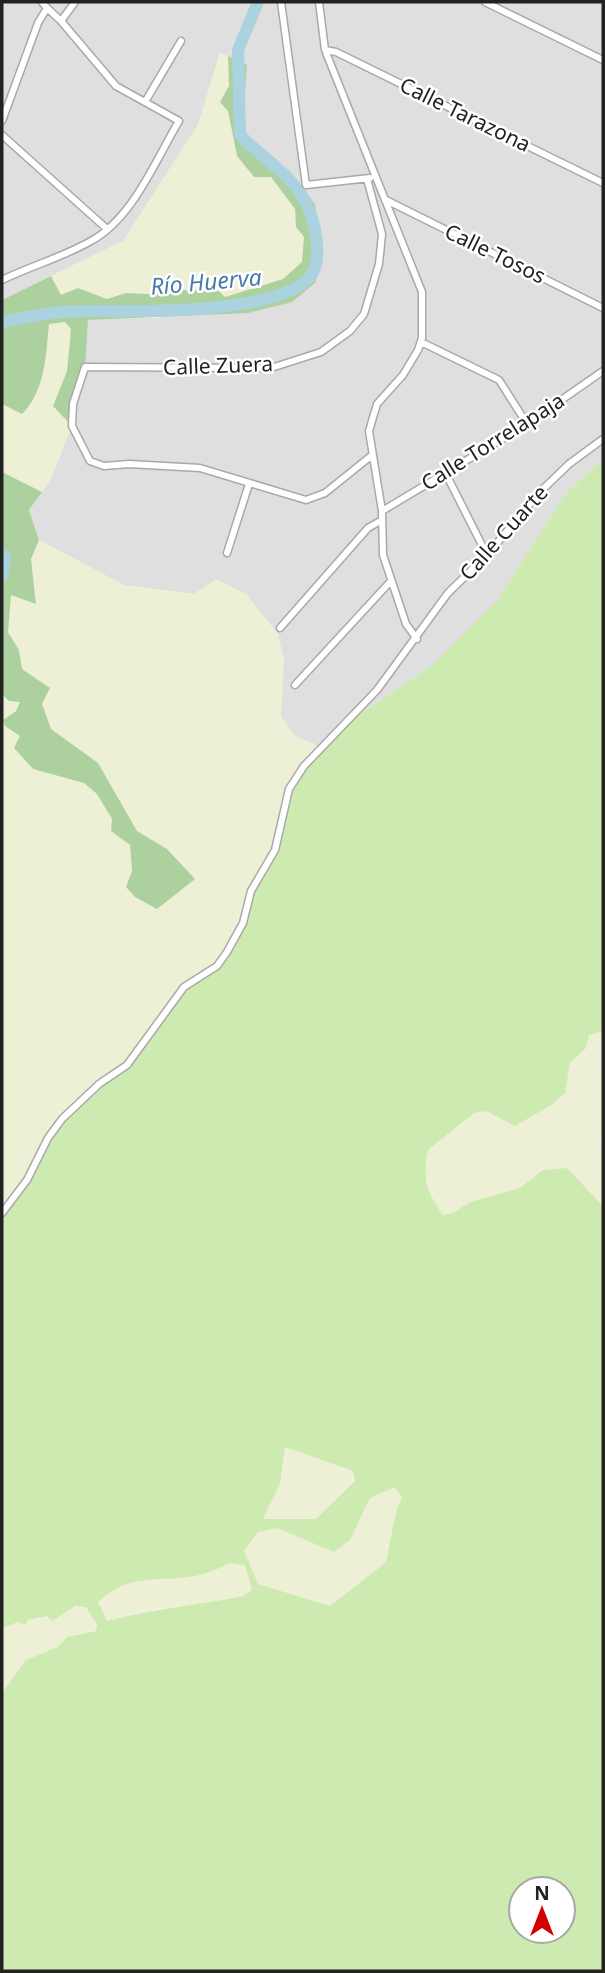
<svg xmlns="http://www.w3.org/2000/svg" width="605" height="1973" font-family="'Noto Sans',sans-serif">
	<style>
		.residential { fill: #e0dfdf }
		.farmland { fill: #eef0d5 }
		.grass { fill: #cdebb0; fill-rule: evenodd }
		.forest { fill: #add19e }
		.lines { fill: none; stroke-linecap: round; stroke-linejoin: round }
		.river { stroke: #aad3df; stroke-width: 12 }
		.street-casing { stroke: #a9a9a9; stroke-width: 9 }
		.street { stroke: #fff; stroke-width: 6 }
		.labels { text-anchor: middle; stroke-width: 5; stroke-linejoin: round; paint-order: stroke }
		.street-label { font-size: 21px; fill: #222; stroke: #fff }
		.water-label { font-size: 23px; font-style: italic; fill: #4a7aab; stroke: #fff }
	</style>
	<rect width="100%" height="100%" fill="#f2efe9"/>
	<path class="residential" d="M2,2H603V459L566,493L499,598L431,666L335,731L322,748L295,736L281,717V693L194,594L123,585L39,540L29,510L51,479L85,367L87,319L156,318L292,302L315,204L288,170L247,140L244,106L246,65L220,53L198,125L123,241L2,300Z"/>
	<path class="farmland" d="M220,53L228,56V111L237,156L271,177L295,209L296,227L304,237L302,262L283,279L225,297L219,291L182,290L167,295L127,293L107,299L78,288L61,295L51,276L123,241L198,125Z
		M65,322L71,329L67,371L53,406L72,426L51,479L42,492L2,472V404L22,414L34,402L45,359L49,324Z
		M39,540L124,585L194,594L216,579L246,594L278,634L284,660L281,717L295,736L322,748L284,820L243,923L227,952L27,1180L2,1213V694L9,701L20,702L6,726L20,736L14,748L33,769L84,783L98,794L112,819L111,831L130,845L132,871L126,887L135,897L157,909L168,849L137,831L98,763L51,729L41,704L50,688L22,669L19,650L8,632L11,595L36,603L31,559Z
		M601,1030L603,1137L596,1144L603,1147V1206L567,1168L543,1170L520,1188L470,1202L453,1213L443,1215L432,1199L423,1173L428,1150L474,1113L486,1111L496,1118L538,1112L554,1104L565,1093L569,1063L586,1048L589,1035Z
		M285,1447L353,1472L355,1481L316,1519H263L280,1483Z
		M395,1487L402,1497L396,1512L386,1561L330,1606L258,1585L244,1551L258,1532L277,1528L334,1552L350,1540L370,1498Z
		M231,1563L245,1565L252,1590L245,1596L172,1609L158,1608L107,1621L98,1602L114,1588L141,1578L157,1582L198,1575Z
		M75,1606L86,1607L97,1624L96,1631L67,1637L58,1647L26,1660L2,1693V1628L18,1621L56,1616Z"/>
	<path class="grass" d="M603,459V1031L589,1035L586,1048L570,1063L565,1093L553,1104L515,1126L486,1111L474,1113L428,1150C422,1178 426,1191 443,1215L453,1213L470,1202L520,1188L543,1170L567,1168L603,1206V1971H2V1693L26,1660L58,1647L67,1637L96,1631L97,1624L86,1607L75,1606L52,1621L47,1616L28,1620L25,1625L18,1622L2,1628V1213L27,1180L48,1138L73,1108L127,1065L184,987L217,966L236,939L251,891L275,850L289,789L335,731L431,666L499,598L566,493ZM285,1447L353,1471L355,1481L316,1519H263L280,1483ZM395,1487L402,1497L396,1512L386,1562L330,1606L258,1584L244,1551L258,1532L277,1528L334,1552L350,1540L370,1498ZM231,1563L245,1565L252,1590L244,1596C198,1605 153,1609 107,1621L98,1602C131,1572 154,1583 195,1576C207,1574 219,1568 231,1563ZM521,1889H563V1931H521Z"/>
	<path class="forest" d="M228,56L247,65L244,106L247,140L288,170L315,204L323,259L315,283L292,302L248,313L88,320L85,367L73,404L72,426L53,406L67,371L71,329L65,322L49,324C46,355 45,392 22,414L2,404V300L51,276L61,295L78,288L107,299L126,293L167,295L182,290L219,291L225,297L283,279L302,262L304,237L296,227L295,209L271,177H254L237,156L228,111L220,102L229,86Z
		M2,472L42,492L29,510L39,540L31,559L36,604L11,595L8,632L19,650L22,669L50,688L42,704L51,729L98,763L137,831L167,849L195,879L157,909L135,897L126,887L132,871L130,845L111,831L112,819L97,794L84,783L33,769L14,748L20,736L5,726L3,720L16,711L20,702L9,701L2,694Z"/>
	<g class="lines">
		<path class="river" d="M2,322C27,317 55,311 81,311C135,311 269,316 308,279C326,262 314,217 304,199C289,173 260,156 240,135L238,50L258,2
			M2,554L5,556L2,576"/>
		<defs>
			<path id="street" d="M281,2L306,185L370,178
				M319,2L325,50L422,292V338L418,350L403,375L377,404L369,431L382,511L383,555L406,624L417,639
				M485,2L603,60
				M61,21L75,2
				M325,50L336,52L603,183
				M145,102L181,41
				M2,121L38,23L47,8L42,2
				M2,135L107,229
				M367,179L382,234L379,264L364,314L350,331L321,352L271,368L85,367L73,404L72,426L90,461L104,466L129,464L200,468L306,500L325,493L371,456
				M386,200L603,308
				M2,280C31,266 63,257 91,241C133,218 155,161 179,121L116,86L61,21L47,8
				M421,342L499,380L527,424
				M445,472L487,555
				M382,511L527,424L603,371
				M227,553L249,484
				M280,628L368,528L382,520
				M295,685L390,582
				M2,1213L27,1180L48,1138L62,1119L99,1084L127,1065L184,987L217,966L227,952L243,923L251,891L275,850L289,789L304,766L377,690L448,593L487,555L539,493L569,464L603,439"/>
		</defs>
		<use href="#street" class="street-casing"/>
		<use href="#street" class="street"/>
	</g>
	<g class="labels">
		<g class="street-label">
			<text transform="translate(465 115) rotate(26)" y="7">Calle Tarazona</text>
			<text transform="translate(495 254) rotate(26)" y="7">Calle Tosos</text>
			<text transform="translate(218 366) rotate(-2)" y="7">Calle Zuera</text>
			<text transform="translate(493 442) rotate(-32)" y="7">Calle Torrelapaja</text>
			<text transform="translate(504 533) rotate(-48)" y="7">Calle Cuarte</text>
		</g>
		<g class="water-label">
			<text transform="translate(206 282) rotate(-5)" y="8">Río Huerva</text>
		</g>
	</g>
	<rect width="605" height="1973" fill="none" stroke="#222222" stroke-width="7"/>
	<g transform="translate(542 1910)"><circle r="33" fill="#ffffff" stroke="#a7a7a7" stroke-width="2"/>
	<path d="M0-5L12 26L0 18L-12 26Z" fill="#d40000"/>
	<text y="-10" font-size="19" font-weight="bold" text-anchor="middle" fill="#222222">N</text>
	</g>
</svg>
